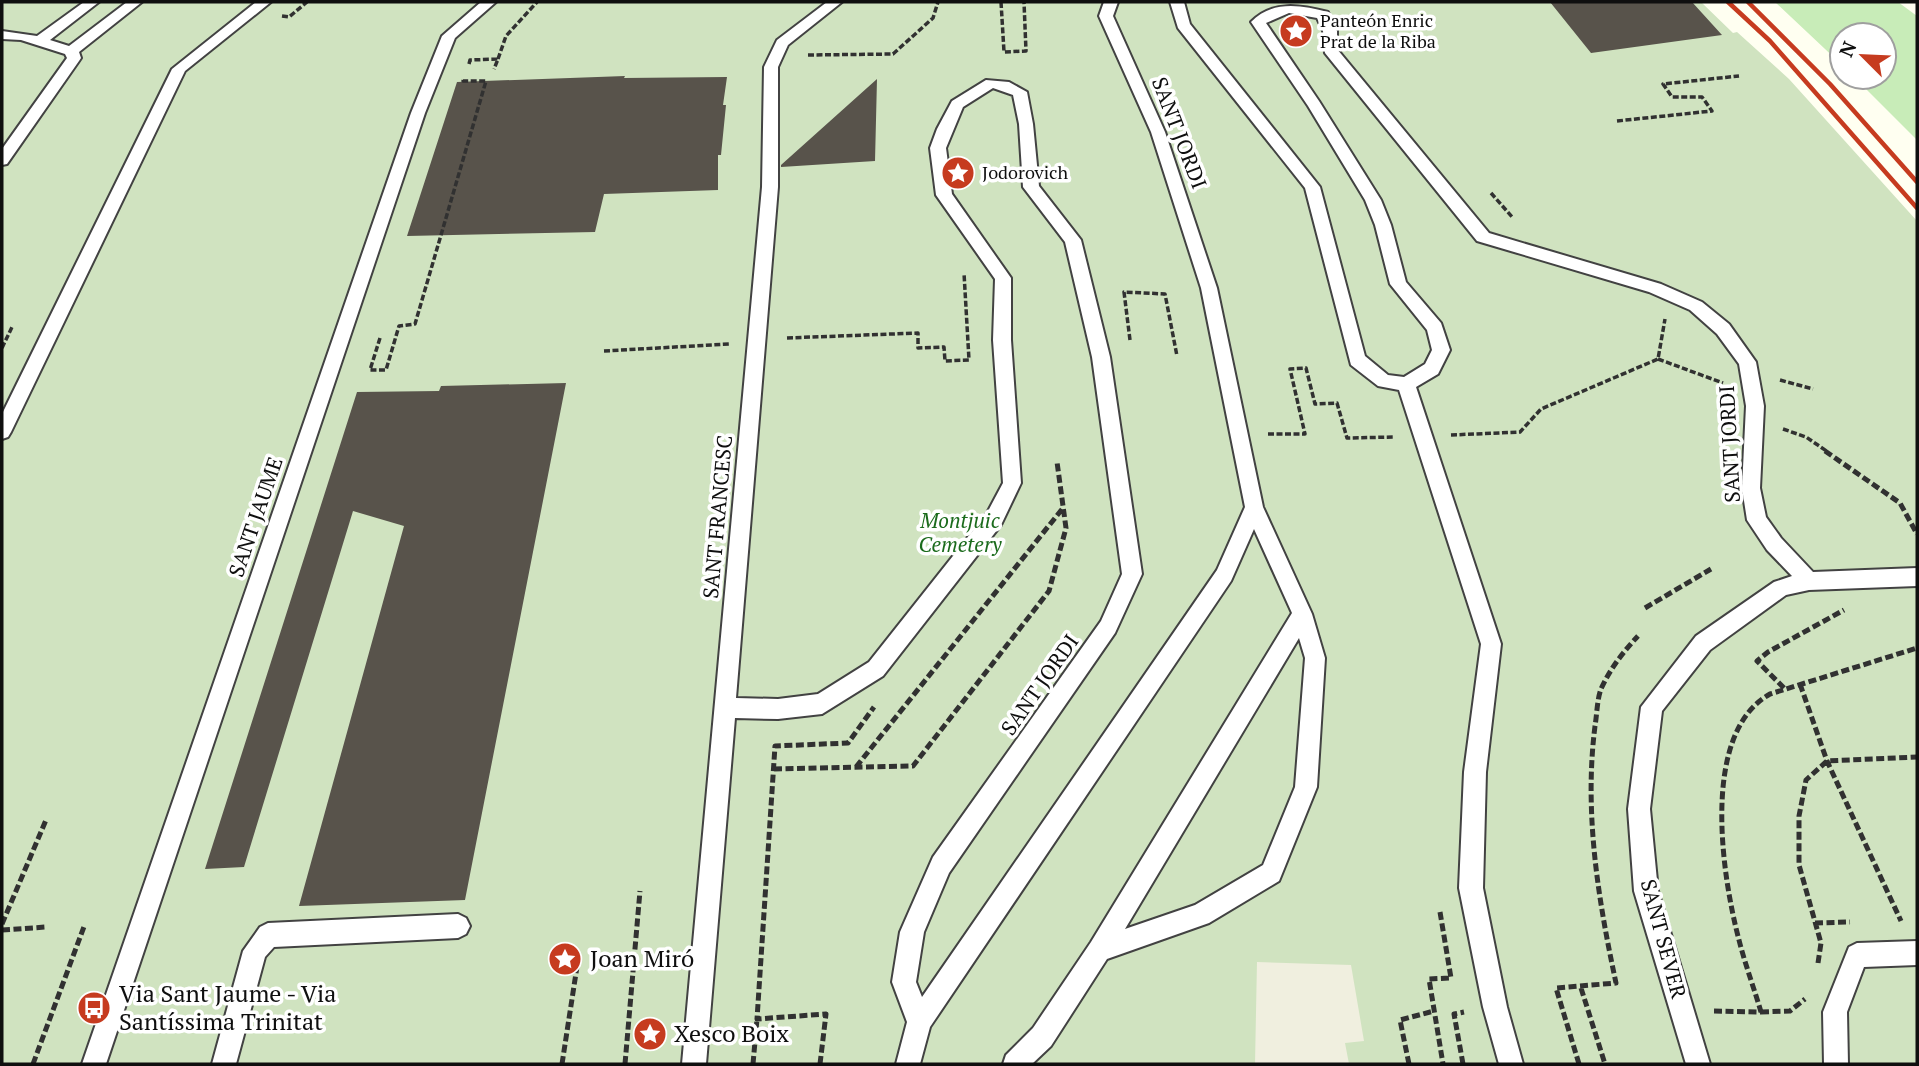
<svg xmlns="http://www.w3.org/2000/svg" width="1919" height="1066" font-family="'PT Serif',serif">
	<style>
		.green { fill: #c8ecb8 }
		.cemetery { fill: #d0e3c0 }
		.plaza { fill: #f0efdf }
		.building { fill: #58534b }
		.lines { fill: none; stroke-linecap: round; stroke-linejoin: round }
		.service-casing { stroke: #424242; stroke-width: 4 }
		.path-far1 { stroke: #313131; stroke-width: 3.5; stroke-dasharray: 6 2.5; stroke-linecap: butt }
		.path { stroke: #313131; stroke-width: 5; stroke-dasharray: 8 3.5; stroke-linecap: butt }
		.service { fill: #fff; fill-rule: evenodd }
		.rail { stroke: #c63b1f; stroke-width: 4.5 }
		.labels { text-anchor: middle; stroke-width: 7; stroke-linejoin: round; paint-order: stroke }
		.far-poi-label { font-size: 18px; fill: #0f0f0f; stroke: #fff; text-anchor: start }
		.street-label { font-size: 21px; fill: #0f0f0f; stroke: #fff }
		.park-label { font-size: 21px; font-style: italic; fill: #1b6b1c; stroke: #fff }
		.near-poi-label { font-size: 24px; fill: #0f0f0f; stroke: #fff; text-anchor: start }
	</style>
	<rect width="100%" height="100%" fill="#fffff1"/>
	<path class="green" d="M1775,2H1898L1917,16V140L1854,77H1884V35H1842V65Z"/>
	<path class="cemetery" d="M2,2H1701L1733,33L1737,32L1789,79L1917,221V1064H2Z"/>
	<path class="plaza" d="M1257,962L1351,965L1364,1041L1345,1043L1349,1064H1255Z"/>
	<path class="building" d="M1550,2H1692L1722,35L1591,53Z
		M625,76L624,78L727,77L723,105H726L721,155H718V190L604,194L595,232L407,236L457,82Z
		M877,79L875,161L781,167V165Z
		M566,383L465,900L299,906L404,526L353,511L244,867L205,869L357,392L439,391L441,386Z"/>
	<g class="lines">
		<defs>
			<path id="service" d="M84,2H99L50,40L69,46L127,2H142L79,52L81,58L79,61L7,164L2,165V149L67,58L65,54L21,40L2,39V31L37,36Z
				M256,2H271L185,71L11,432L8,437L2,439V414L172,69Z
				M481,2H496L455,38L425,113L106,1064H82L411,113L442,36Z
				M827,2H842L788,45L778,67V187L736,698L778,699L818,694L869,662L987,513L1003,483L993,340L995,279L936,195L930,148L937,129L952,101L986,80L1009,82L1027,92L1033,124L1039,186L1081,240L1110,357L1142,574L1115,633L949,873L924,932L916,982L922,997L1217,570L1245,507L1201,288L1151,132L1099,16L1104,2H1118L1113,16L1165,132L1217,288L1263,507L1312,614L1325,658L1317,787L1279,881L1209,923L1107,959L1051,1046L1032,1064H1003L1006,1055L1033,1028L1091,942L1292,613L1254,529L1231,581L930,1027L920,1064H896L907,1022L892,982L900,932L933,857L1101,621L1122,574L1092,357L1065,242L1023,187L1019,124L1013,95L993,88L963,107L946,148L952,194L1011,278V340L1021,483L1001,525L883,676L822,714L778,719L735,718L706,1064H682L762,187L764,67L777,40ZM1299,638L1305,658L1295,787L1263,865L1195,905L1125,929Z
				M1170,2H1184L1190,24L1320,187L1365,356L1388,375L1404,377L1425,364L1432,350L1427,330L1390,284L1375,225L1365,200L1308,106L1251,22C1272,0 1301,5 1328,12L1337,31V49L1489,233L1661,284L1702,302L1729,324L1756,362L1764,406L1760,488L1766,517L1781,538L1813,572L1917,568V586L1809,590L1786,595L1710,650L1662,711L1650,809L1658,891L1710,1064H1686L1634,891L1628,809L1641,707L1696,636L1774,582L1792,576L1767,550L1747,520L1742,488L1746,406L1739,364L1717,334L1690,310L1649,292L1477,241L1325,53L1323,31L1317,18L1289,13L1266,23L1319,101L1381,200L1391,225L1406,282L1441,323L1450,350L1438,374L1416,387L1501,644L1486,772L1483,888L1507,1007L1523,1064H1499L1483,1007L1459,888L1464,772L1481,644L1399,390L1378,386L1351,365L1305,188L1178,28Z
				M458,914L466,918L470,926L466,934L458,938L274,947L265,957L236,1064H212L243,951L260,927L268,923Z
				M1917,941V965L1864,967L1847,1012L1848,1064H1824L1823,1012L1849,947L1857,943Z"/>
		</defs>
		<use href="#service" class="service-casing"/>
		<path class="path-far1" d="M1001,2L1004,52L1026,51L1024,2
			M282,16L289,17L307,2
			M808,55L893,54L933,18L938,2
			M498,59L506,36L537,2
			M469,64L470,60L498,59L494,69
			M1617,121L1712,111L1702,97H1672L1663,84L1739,76
			M1491,193L1513,218
			M380,338L370,370H386L399,326L415,324L486,81H463L464,79
			M787,338L918,333V348L944,347L945,361L969,360L964,273
			M1130,340L1124,292L1165,294L1177,356
			M2,348L12,327
			M604,351L729,344
			M1658,359L1723,383
			M1780,380L1813,389
			M1783,429L1806,437L1828,452
			M1268,434H1305L1290,369L1306,368L1315,404L1337,403L1347,438L1393,437
			M1451,435L1520,432L1541,409L1658,359L1665,319"/>
		<path class="path" d="M1825,451L1900,503L1917,534
			M1645,608L1711,569
			M1800,684L1827,761L1901,921
			M1784,688L1757,661L1768,652L1844,610
			M856,767L1063,508
			M774,769L913,766L1049,591L1066,528L1057,462
			M1440,912L1451,978L1429,979L1443,1064
			M1815,923L1850,922
			M2,924L46,820
			M2,930L46,927
			M1818,963L1821,943L1799,865V816L1806,780L1827,761L1917,757
			M1581,988L1605,1064
			M1714,1011L1761,1012C1754,988 1745,964 1739,940C1722,876 1700,733 1770,694L1917,648
			M1761,1012L1790,1011L1805,999
			M33,1064L85,924
			M562,1064L578,960
			M625,1064L640,891
			M753,1064L757,1019
			M820,1064L826,1014L757,1019L775,746L848,743L874,707
			M1409,1064L1400,1020L1434,1011
			M1463,1064L1454,1014L1464,1012
			M1579,1064L1556,988L1616,983C1598,899 1584,812 1595,726C1597,714 1597,700 1601,689C1610,669 1623,652 1638,636"/>
		<use href="#service" class="service"/>
		<path class="rail" d="M1728,2L1770,41L1917,208
			M1748,2L1830,84L1917,182"/>
	</g>
	<defs>
		<symbol id="sight-disc" viewBox="-11 -11 22 22"><circle r="9.5" fill="#c63b1f" stroke="#fff"/><path d="M0-6L1.8-2.2L6-1.7L2.9 1.2L3.7 5.4L0 3.3L-3.7 5.4L-2.9 1.2L-6-1.7L-1.8-2.2Z" fill="#fff"/></symbol>
		<symbol id="bus-disc" viewBox="-11 -11 22 22"><circle r="9.5" fill="#c63b1f" stroke="#fff"/><path d="M-5-6H5V4H4V6H2V4H-2V6H-4V4H-5ZM-3.5-4V0h7V-4ZM-3.5 1.2v1.5H-2V1.2ZM2 1.2v1.5H3.5V1.2Z" fill="#fff"/></symbol>
	</defs>
	<g fill-rule="evenodd">
		<use href="#sight-disc" x="1277" y="12" width="38" height="38"/>
		<use href="#sight-disc" x="939" y="154" width="38" height="38"/>
		<use href="#sight-disc" x="546" y="940" width="38" height="38"/>
		<use href="#bus-disc" x="75" y="989" width="38" height="38"/>
		<use href="#sight-disc" x="631" y="1015" width="38" height="38"/>
	</g>
	<g class="labels">
		<g class="far-poi-label">
			<text x="1320" y="27">Panteón Enric<tspan x="1320" dy="21">Prat de la Riba</tspan></text>
			<text x="982" y="179">Jodorovich</text>
		</g>
		<g class="street-label">
			<text transform="translate(1179 133) rotate(69)" y="7">SANT JORDI</text>
			<text transform="translate(1730 444) rotate(-93)" y="7">SANT JORDI</text>
			<text transform="translate(256 517) rotate(-71)" y="7">SANT JAUME</text>
			<text transform="translate(718 517) rotate(-85)" y="7">SANT FRANCESC</text>
			<text transform="translate(1040 685) rotate(-55)" y="7">SANT JORDI</text>
			<text transform="translate(1663 939) rotate(75)" y="7">SANT SEVER</text>
		</g>
		<g class="park-label">
			<text x="960" y="528">Montjuic<tspan x="960" dy="24">Cemetery</tspan></text>
		</g>
		<g class="near-poi-label">
			<text x="590" y="967">Joan Miró</text>
			<text x="119" y="1002">Via Sant Jaume - Via<tspan x="119" dy="28">Santíssima Trinitat</tspan></text>
			<text x="674" y="1042">Xesco Boix</text>
		</g>
	</g>
	<rect width="1919" height="1066" fill="none" stroke="#0f0f0f" stroke-width="7"/>
	<g transform="translate(1863 56) rotate(294)"><circle r="33" fill="#ffffff" stroke="#9f9f9f" stroke-width="2"/>
	<path d="M0-5L12 26L0 18L-12 26Z" fill="#c63b1f"/>
	<text y="-10" font-size="19" font-weight="bold" text-anchor="middle" fill="#0f0f0f">N</text>
	</g>
</svg>
